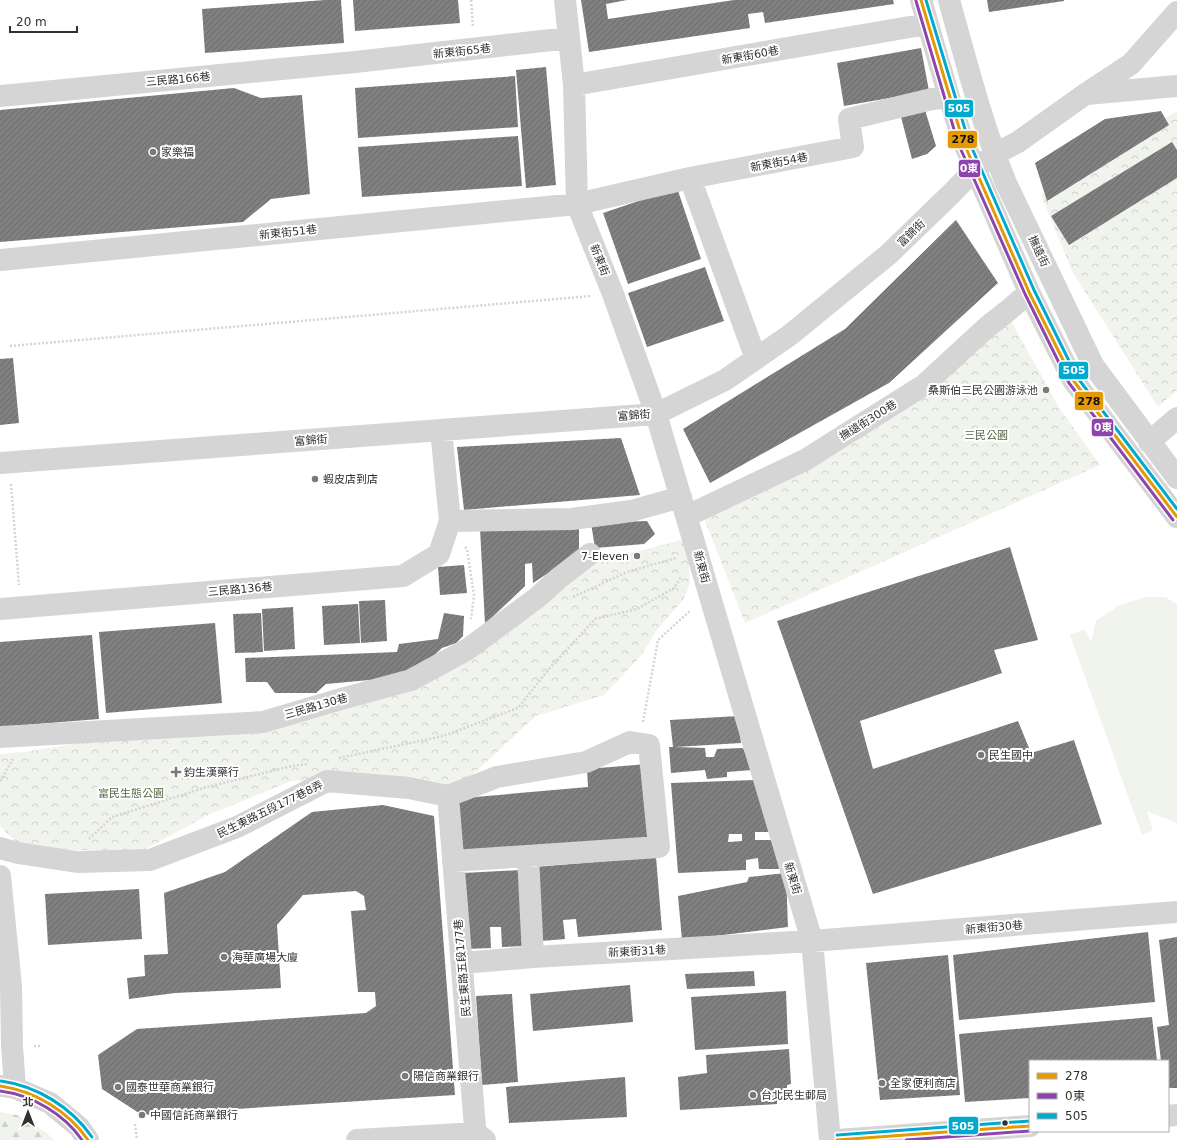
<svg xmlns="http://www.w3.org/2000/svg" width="1177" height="1140" font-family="'DejaVu Sans','Noto Sans TC',sans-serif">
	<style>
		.grass { fill: #f1f3ed }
		.forest { fill: url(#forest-firs) }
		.park { fill: url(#park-crowns) }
		.building { fill: url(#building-hatch); fill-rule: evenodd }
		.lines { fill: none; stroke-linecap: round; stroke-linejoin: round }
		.path { stroke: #d4d4d4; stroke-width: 2.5; stroke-dasharray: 2 2; stroke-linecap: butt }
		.minor { stroke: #d5d5d5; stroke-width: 22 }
		.bus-1-casing { stroke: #fff; stroke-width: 6 }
		.bus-2-casing { stroke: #fff; stroke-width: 6 }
		.bus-3-casing { stroke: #fff; stroke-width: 6 }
		.bus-1 { stroke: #e39a05; stroke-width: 3 }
		.bus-2 { stroke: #8e44ad; stroke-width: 3 }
		.bus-3 { stroke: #00a9ce; stroke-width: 3 }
		.poi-dot { fill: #797979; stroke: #fff; stroke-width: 1.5 }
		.bus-dot { fill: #313131; stroke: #fff; stroke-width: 1.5 }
		.labels { text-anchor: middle; stroke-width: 4; stroke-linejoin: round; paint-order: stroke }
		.street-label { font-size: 11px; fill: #313131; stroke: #fff }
		.poi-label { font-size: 11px; fill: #313131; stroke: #fff; text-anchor: start }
		.park-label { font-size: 11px; fill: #596844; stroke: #fff }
		.line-badge { stroke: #fff; stroke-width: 1.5 }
		.badge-label { font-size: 11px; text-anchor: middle; font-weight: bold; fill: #fff }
		.pale-badge-label { font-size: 11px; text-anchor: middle; font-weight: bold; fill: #111 }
	</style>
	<defs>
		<pattern id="forest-firs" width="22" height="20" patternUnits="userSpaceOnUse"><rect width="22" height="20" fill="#f1f3ed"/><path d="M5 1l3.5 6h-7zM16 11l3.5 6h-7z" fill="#cfd1cc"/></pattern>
		<pattern id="park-crowns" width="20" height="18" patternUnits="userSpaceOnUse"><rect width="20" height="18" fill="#f1f3ed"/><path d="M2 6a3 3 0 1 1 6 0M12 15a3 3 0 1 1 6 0" fill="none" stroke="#cfd1cc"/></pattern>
		<pattern id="building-hatch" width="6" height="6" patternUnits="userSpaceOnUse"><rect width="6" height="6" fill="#808080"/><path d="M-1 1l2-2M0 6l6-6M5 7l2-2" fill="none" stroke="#696969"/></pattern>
	</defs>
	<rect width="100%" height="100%" fill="#fff"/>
	<path class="grass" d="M1145,597H1165L1177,604V823L1147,811L1153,830L1142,835L1070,635L1085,629L1091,642L1096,621L1118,606Z"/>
	<path class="forest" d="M0,1112L17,1115L47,1133L54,1140H0Z"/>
	<path class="park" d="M1177,111V390L1158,407L1072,271L1041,195Z
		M1011,321L1060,409L1100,465L745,623L704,518Z
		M688,538L690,584L683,600L656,631L640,657L604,695L536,716L459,787L410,777L291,781L208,815L144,850H76L20,846L0,826V754L25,752L135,734L249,729L311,719L393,692L579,564L625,555Z"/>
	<path class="building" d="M325,0H341L344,43L205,53L202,9Z
		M353,0H458L460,23L355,31Z
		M581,0H627L606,4L608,19L734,0H893L894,4L765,23L763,12L748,14L750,28L589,52Z
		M987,0H1064V1L989,12Z
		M921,48L929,91L844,106L837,63Z
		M546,67L556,185L526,188L516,70Z
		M515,76L518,127L358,138L355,88Z
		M234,88L261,98L302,95L310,194L271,199L243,222L0,242V110Z
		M925,110L936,146L927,154L912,159L901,117Z
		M1161,111L1169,125L1047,201L1035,163L1105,119Z
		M518,136L522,186L362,197L358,147Z
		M1172,142L1177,150V178L1069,245L1051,216Z
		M677,188L701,259L628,284L603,213Z
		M956,220L998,283L889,383L710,483L683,429L845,329Z
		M705,267L724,321L647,347L628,293Z
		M13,358L19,423L0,425V359Z
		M621,438L640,495L464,510L457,447Z
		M647,521L655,534L644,544L595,548L591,523Z
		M579,526V553L533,583L532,563L525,564V586L485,624L480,528Z
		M1010,547L1038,640L994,650L1002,673L860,721L873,769L1018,721L1031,753L1074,740L1102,824L873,894L777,621Z
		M464,565L467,593L440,595L438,567Z
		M385,600L387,641L361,643L359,601Z
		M358,604L360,643L324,645L322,606Z
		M293,607L295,649L264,651L262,609Z
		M261,613L263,652L235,653L233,614Z
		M444,613L464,616L463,636L456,643L442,648L430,659L402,677L326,684L316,693H275L267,682H246L245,658L397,652L399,644L438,639Z
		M215,623L222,703L106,713L99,632Z
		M92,635L99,719L0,727V642Z
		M738,716L741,743L675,747L705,748L706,757H714L717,749L743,748L752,770L727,772V777L707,779L705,770L671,773L669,747H673L670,720Z
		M647,764L654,840L458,856L453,799L588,787L587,769Z
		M755,780L769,832H755V840H777L779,869H759L758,858L746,860V870L678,873L671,783ZM729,834H742V841L728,842Z
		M383,805L434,816L455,1095L142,1115L102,1089L98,1055L137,1029L366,1013L376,1006L375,992H358L351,911L366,910L364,896L356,891L303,895L277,925L281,988L175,993L129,999L127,978L145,976L144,955L168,954L164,893L225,872L312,812Z
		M656,857L662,930L578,937L576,919L563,920L565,939L541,941L535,867Z
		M521,870L524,946L502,947L501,927H490L491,948L466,949L463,873Z
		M786,873L788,927L682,940L678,896L747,882L749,877Z
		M139,889L142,939L48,945L45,894Z
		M1148,932L1155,1002L959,1020L953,955Z
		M1177,937V1088H1168V1061H1161L1157,1027L1169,1025L1159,940Z
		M948,955L960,1095L880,1100L866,963Z
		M754,971L755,986L687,989L685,974Z
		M630,985L633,1022L533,1031L530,994Z
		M786,991L788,1044L695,1050L691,997Z
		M512,994L518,1082L482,1085L476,996Z
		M1152,1017L1157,1061H1030V1098L965,1102L959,1034Z
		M789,1049L791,1084L787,1085V1097H777V1104L680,1110L678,1077L707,1073L706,1055Z
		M625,1077L627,1117L509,1123L506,1087Z"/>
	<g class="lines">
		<path class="path" d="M471,0L473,27
			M10,346L591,296
			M11,484L19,585
			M465,547L467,549L474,595L471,619
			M573,597L627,572L676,558
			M643,722L658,640L691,610
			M339,758L443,736L518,708L549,669L595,619L637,609L674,588L681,577
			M0,781L13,759
			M89,839L112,817L207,787L292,766L308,764
			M34,1046H42
			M135,1124L137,1140"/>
		<path class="minor" d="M565,0L574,85L577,204L613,294L656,414L812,941L830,1140
			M921,0L949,97L963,141L1029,292L1073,380L1177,517
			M949,0C966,61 982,124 1006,183L1093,365L1177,478
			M574,85L927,24
			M1087,94L1177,86
			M0,96L355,62L569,38
			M690,178L756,359
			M0,260L577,204L690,178L853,147L849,119L932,99L949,97
			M1149,442L1177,418
			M0,463L656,414L725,380L790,335L889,254L952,193L975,169L995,154L1018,142L1084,95L1131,64L1177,12
			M687,516L805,460L924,385L987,327L1010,309L1029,292
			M450,521L572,519L631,511L681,497
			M0,609L403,576L439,554L450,521L441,430
			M0,737L263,722L341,699L411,680L468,649L538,597L559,578L590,554
			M448,796L497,777L586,762L630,742L649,745L659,847L453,861
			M448,796L476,1140
			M0,848L18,853L77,862L150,860L237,827L327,781L409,788L448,796
			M528,856L533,957
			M0,876L11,986L12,1046L15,1088
			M462,963L533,957L812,941L1177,912
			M2,1086L15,1088L50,1103L79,1127L88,1140
			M1168,1116L1177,1115
			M357,1140L476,1133L485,1140
			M837,1140L1030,1126"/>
		<defs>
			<path id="bus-1" d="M921,0L963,141L1029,292L1073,380L1177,517
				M0,1086C35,1091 68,1111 88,1140
				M837,1140L1030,1126"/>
			<path id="bus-2" d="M916,1L958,143L1025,294L1069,383L1173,520
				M0,1091C32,1095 64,1114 82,1140
				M906,1140L1030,1131"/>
			<path id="bus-3" d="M926,0L968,139L1034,290L1077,377L1177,509
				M1,1081C37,1086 71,1107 92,1137
				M837,1135L1030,1121"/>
		</defs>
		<use href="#bus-1" class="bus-1-casing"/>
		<use href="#bus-2" class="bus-2-casing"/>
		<use href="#bus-3" class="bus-3-casing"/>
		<use href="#bus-1" class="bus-1"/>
		<use href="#bus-2" class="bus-2"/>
		<use href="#bus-3" class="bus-3"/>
	</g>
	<g class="poi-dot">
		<circle cx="153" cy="152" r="4"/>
		<circle cx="1046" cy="390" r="4"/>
		<circle cx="315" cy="479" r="4"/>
		<circle cx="637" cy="556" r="4"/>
		<circle cx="981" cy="755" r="4"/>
		<path d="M174 766h4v4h4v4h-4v4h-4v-4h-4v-4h4z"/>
		<circle cx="224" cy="957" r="4"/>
		<circle cx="405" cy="1076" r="4"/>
		<circle cx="882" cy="1083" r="4"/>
		<circle cx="118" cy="1087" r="4"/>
		<circle cx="753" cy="1095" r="4"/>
		<circle cx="142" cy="1115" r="4"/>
	</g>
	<circle class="bus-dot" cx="1005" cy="1123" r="3.5"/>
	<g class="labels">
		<g class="street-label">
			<text transform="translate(462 51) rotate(-6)" y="4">新東街65巷</text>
			<text transform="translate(750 55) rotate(-10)" y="4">新東街60巷</text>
			<text transform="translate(178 79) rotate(-5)" y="4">三民路166巷</text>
			<text transform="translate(779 162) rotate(-11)" y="4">新東街54巷</text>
			<text transform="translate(288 232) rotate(-6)" y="4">新東街51巷</text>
			<text transform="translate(911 233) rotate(-44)" y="4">富錦街</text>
			<text transform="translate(1039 251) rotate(65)" y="4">撫遠街</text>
			<text transform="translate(600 260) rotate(68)" y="4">新東街</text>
			<text transform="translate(634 415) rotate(-4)" y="4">富錦街</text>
			<text transform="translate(868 420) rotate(-32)" y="4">撫遠街300巷</text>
			<text transform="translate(311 440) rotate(-4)" y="4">富錦街</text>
			<text transform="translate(702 567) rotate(75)" y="4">新東街</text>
			<text transform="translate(240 589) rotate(-5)" y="4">三民路136巷</text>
			<text transform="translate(316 706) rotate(-16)" y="4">三民路130巷</text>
			<text transform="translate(270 809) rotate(-26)" y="4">民生東路五段177巷8弄</text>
			<text transform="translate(793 878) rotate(73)" y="4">新東街</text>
			<text transform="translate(994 927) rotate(-5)" y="4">新東街30巷</text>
			<text transform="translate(637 951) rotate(-3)" y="4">新東街31巷</text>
			<text transform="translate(462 968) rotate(-95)" y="4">民生東路五段177巷</text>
		</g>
		<g class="poi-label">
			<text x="161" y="156">家樂福</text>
			<text x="1038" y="394" text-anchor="end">桑斯伯三民公園游泳池</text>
			<text x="323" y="483">蝦皮店到店</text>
			<text x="629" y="560" text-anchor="end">7-Eleven</text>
			<text x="989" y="759">民生國中</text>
			<text x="184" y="776">鈞生漢藥行</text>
			<text x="232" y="961">海華廣場大廈</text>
			<text x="413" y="1080">陽信商業銀行</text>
			<text x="890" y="1087">全家便利商店</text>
			<text x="126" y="1091">國泰世華商業銀行</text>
			<text x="761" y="1099">台北民生郵局</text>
			<text x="150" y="1119">中國信託商業銀行</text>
		</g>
		<g class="park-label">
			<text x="986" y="439">三民公園</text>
			<text x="131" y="797">富民生態公園</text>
		</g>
	</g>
	<g class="line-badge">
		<rect x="944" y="99" width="30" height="19" rx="4" fill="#00a9ce"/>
		<rect x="947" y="130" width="31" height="19" rx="4" fill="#e39a05"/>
		<rect x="958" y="159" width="23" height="19" rx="4" fill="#8e44ad"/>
		<rect x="1058" y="361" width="31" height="19" rx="4" fill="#00a9ce"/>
		<rect x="1074" y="391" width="30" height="20" rx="4" fill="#e39a05"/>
		<rect x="1091" y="418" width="23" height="19" rx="4" fill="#8e44ad"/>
		<rect x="948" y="1116" width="31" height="19" rx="4" fill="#00a9ce"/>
	</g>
	<g class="badge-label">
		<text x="959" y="112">505</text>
		<text x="969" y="172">0東</text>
		<text x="1074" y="374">505</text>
		<text x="1103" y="431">0東</text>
		<text x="963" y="1130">505</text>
	</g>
	<g class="pale-badge-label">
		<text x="963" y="143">278</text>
		<text x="1089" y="405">278</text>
	</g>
	<rect x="1029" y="1060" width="140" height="72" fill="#ffffff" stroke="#adadad"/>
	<rect x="1037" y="1073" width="20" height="6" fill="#e39a05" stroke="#adadad"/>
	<text x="1065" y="1080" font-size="12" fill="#313131">278</text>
	<rect x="1037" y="1093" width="20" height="6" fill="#8e44ad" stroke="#adadad"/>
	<text x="1065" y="1100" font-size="12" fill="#313131">0東</text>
	<rect x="1037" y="1113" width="20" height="6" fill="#00a9ce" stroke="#adadad"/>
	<text x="1065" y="1120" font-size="12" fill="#313131">505</text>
	<g transform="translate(28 1112)" stroke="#ffffff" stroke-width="3" paint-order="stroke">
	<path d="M0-3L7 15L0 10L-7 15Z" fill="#313131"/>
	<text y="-6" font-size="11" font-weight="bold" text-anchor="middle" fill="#313131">北</text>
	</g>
	<path d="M10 26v6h67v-6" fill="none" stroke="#313131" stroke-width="2"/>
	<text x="16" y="26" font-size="12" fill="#313131" stroke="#ffffff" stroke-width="3" paint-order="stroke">20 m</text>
</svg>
